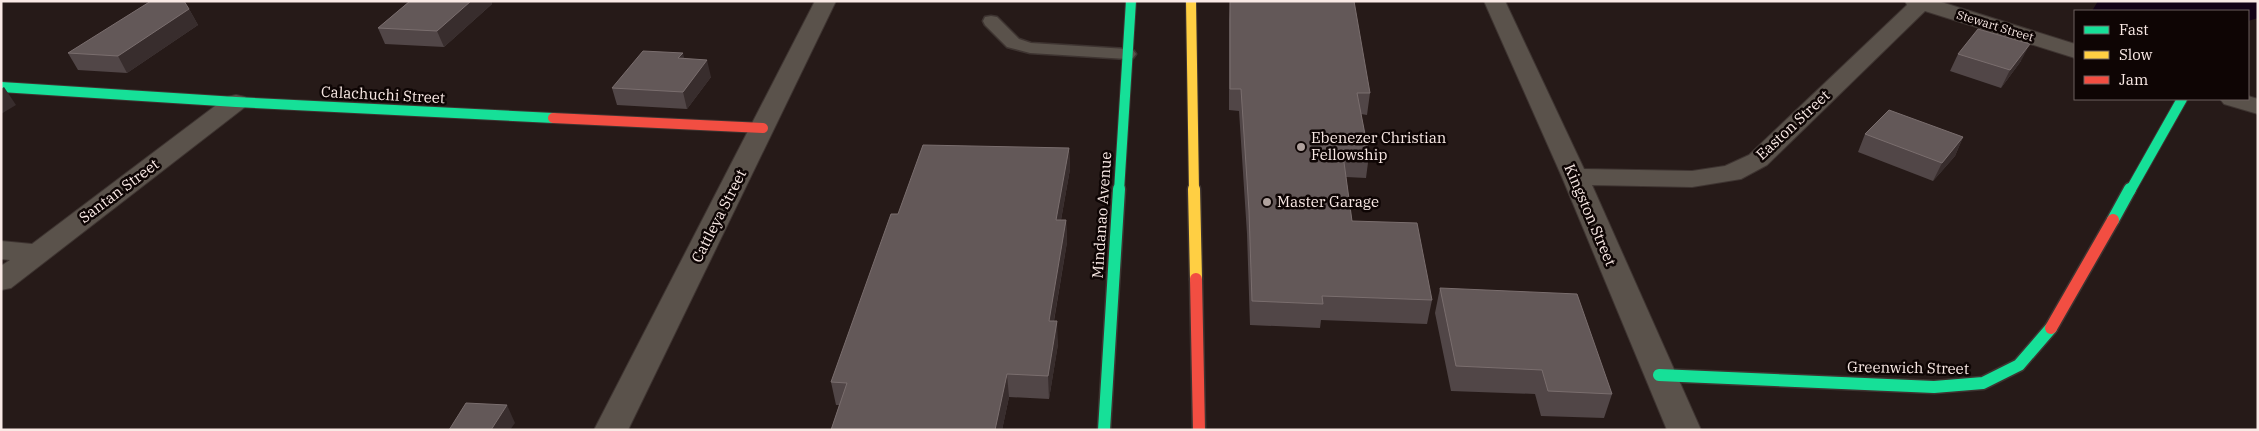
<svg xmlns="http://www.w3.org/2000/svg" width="2259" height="431" font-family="'IBM Plex Serif',serif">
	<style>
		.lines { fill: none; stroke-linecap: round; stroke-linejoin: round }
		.river { fill: #130216; fill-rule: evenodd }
		.lane-casing { stroke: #3e3431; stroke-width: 3 }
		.street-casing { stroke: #3e3431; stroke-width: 2 }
		.fast-far1-casing { stroke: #3e3431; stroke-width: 12 }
		.fast-casing { stroke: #3e3431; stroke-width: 15 }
		.slow-far1-casing { stroke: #3e3431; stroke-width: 12 }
		.slow-casing { stroke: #3e3431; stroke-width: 15 }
		.jam-far1-casing { stroke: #3e3431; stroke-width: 12 }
		.jam-casing { stroke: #3e3431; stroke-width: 15 }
		.lane { fill: #5a524b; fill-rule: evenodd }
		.street { fill: #5a524b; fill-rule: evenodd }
		.fast-far1 { stroke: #16e098; stroke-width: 10 }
		.fast { stroke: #16e098; stroke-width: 12 }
		.slow-far1 { stroke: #ffcf43; stroke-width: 10 }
		.slow { stroke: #ffcf43; stroke-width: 12 }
		.jam-far1 { stroke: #f24e42; stroke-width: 10 }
		.jam { stroke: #f24e42; stroke-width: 12 }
		.wall { fill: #514647 }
		.shaded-wall { fill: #382d2d }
		.building { fill: #635858; stroke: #7a6e6e }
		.poi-dot { fill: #afa19d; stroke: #0e0504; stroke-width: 2 }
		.labels { text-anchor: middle; stroke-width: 5; stroke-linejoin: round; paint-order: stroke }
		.far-street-label { font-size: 12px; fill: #f9e9e5; stroke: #0e0504 }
		.street-label { font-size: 15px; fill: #f9e9e5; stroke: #0e0504 }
		.poi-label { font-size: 15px; fill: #f9e9e5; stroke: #0e0504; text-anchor: start }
	</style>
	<rect width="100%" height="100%" fill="#261a18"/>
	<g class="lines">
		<path class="river" d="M2098,1H2258V18L2248,21V11H2092Z"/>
		<defs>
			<path id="lane" d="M991,16L997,17L1019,39L1031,43L1127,49L1133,50L1136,54L1133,58L1127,59L1030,53L1007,47L985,25L983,21L985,17Z"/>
			<path id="street" d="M815,1H836L628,430H594Z
				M1484,1H1505L1584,169L1692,171L1725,166L1749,155L1907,5L1905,1H1938L2075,44V58L1925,11L1767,165L1741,179L1692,187L1592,185L1701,430H1667L1562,177Z
				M236,95L245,97L248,102L245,107L11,288L1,290V266L10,260L1,259V241L32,244L227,97Z
				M2248,96L2258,99V114L2224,104L2220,99H2248Z"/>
			<path id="fast-far1" d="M1,87L236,102L553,118
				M1119,191L1131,1
				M2130,191L2182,99"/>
			<path id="fast" d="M2113,220L2130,189
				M1659,375L1934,387L1983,383L2019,365L2051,328
				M1104,430L1119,189"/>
			<path id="slow-far1" d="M1191,1L1194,191"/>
			<path id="slow" d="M1194,189L1196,279"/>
			<path id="jam-far1" d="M553,118L763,128"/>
			<path id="jam" d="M1196,279L1199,430
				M2051,328L2113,220"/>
		</defs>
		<use href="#lane" class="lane-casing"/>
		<use href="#street" class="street-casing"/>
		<use href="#fast-far1" class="fast-far1-casing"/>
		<use href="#fast" class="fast-casing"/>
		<use href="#slow-far1" class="slow-far1-casing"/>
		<use href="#slow" class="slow-casing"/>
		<use href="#jam-far1" class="jam-far1-casing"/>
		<use href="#jam" class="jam-casing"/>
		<use href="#lane" class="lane"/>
		<use href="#street" class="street"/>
		<use href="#fast-far1" class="fast-far1"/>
		<use href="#fast" class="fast"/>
		<use href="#slow-far1" class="slow-far1"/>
		<use href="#slow" class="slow"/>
		<use href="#jam-far1" class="jam-far1"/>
		<use href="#jam" class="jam"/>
	</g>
	<path class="wall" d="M410,1H491L492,4L444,47L385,44L378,28Z
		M1230,1L1370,93L1367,115L1361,114L1369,155L1366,178L1346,177L1352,221L1432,300L1427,324L1321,320L1320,328L1250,325L1247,234L1239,111L1229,110V20Z
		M189,9L198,25L127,73L78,70L68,53Z
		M1958,54L2021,61L2001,88L1950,71Z
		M684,58L711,77L687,109L617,105L612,88Z
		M1865,134L1963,137L1955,156L1933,181L1858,152Z
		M1069,148L1070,169L1061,220H1066L1067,242L1054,321L1058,344L1049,399L1009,397L1002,430H831L839,405H836L831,382L898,214Z
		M1440,288L1612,394L1604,418L1541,416L1535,394L1451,391L1435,313Z"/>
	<path class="shaded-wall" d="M471,1H491L492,4L444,47L437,31Z
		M189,9L198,25L127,73L118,56Z
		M2030,44L2021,61L2001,88L2010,70Z
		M683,53L687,70L678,58Z
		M707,60L711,77L687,109L683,92Z
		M4,87L16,105L1,114V89Z
		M1963,137L1955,156L1933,181L1942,163Z
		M1069,148L1070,169L1057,242L1056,220Z
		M1066,220L1067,242L1050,343L1049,321Z
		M1057,321L1058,344L1049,399L1048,376Z
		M1007,374L1009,397L1002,430H995Z
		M507,405L515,423L510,430H491Z"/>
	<path class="building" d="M151,1H184L189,9L118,56L68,53Z
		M410,1H471L437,31L378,28Z
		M1230,1H1354L1370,93H1357L1369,155H1343L1352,221L1417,223L1432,300L1322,296L1323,304L1252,301L1249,211L1241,89H1230Z
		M1978,29L2030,44L2010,70L1958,54Z
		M643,51L683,53L678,58L707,60L683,92L612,88Z
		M1889,110L1963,137L1942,163L1865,134Z
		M923,145L1069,148L1056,220H1066L1049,321H1057L1048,376L1007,374L995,430H831L847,383L831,382L891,214H898Z
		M1440,288L1577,294L1612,394L1548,391L1542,370L1456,366Z
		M466,403L507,405L491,430H449Z"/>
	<g class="poi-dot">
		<circle cx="1301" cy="147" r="5"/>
		<circle cx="1267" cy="202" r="5"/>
	</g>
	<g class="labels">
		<g class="far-street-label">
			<text transform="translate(1995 26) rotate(17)" y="4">Stewart Street</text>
		</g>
		<g class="street-label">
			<text transform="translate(383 95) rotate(3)" y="5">Calachuchi Street</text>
			<text transform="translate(1793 125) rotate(-43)" y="5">Easton Street</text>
			<text transform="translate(119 191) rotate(-37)" y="5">Santan Street</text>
			<text transform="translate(1102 215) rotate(-86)" y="5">Mindanao Avenue</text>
			<text transform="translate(1590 215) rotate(67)" y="5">Kingston Street</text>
			<text transform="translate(719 216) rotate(-63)" y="5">Cattleya Street</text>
			<text transform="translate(1908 368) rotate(1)" y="5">Greenwich Street</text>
		</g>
		<g class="poi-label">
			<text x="1311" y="143">Ebenezer Christian<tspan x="1311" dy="17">Fellowship</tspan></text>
			<text x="1277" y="207">Master Garage</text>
		</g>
	</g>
	<rect width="2259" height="431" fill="none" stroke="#f9e9e5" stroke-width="5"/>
	<rect x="2074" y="10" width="175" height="90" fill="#0e0504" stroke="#6c605e"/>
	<rect x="2084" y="26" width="25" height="8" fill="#16e098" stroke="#6c605e"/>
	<text x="2119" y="35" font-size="15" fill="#f9e9e5">Fast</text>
	<rect x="2084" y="51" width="25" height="8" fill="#ffcf43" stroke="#6c605e"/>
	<text x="2119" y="60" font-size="15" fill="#f9e9e5">Slow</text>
	<rect x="2084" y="76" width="25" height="8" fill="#f24e42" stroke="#6c605e"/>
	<text x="2119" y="85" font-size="15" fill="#f9e9e5">Jam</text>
</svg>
